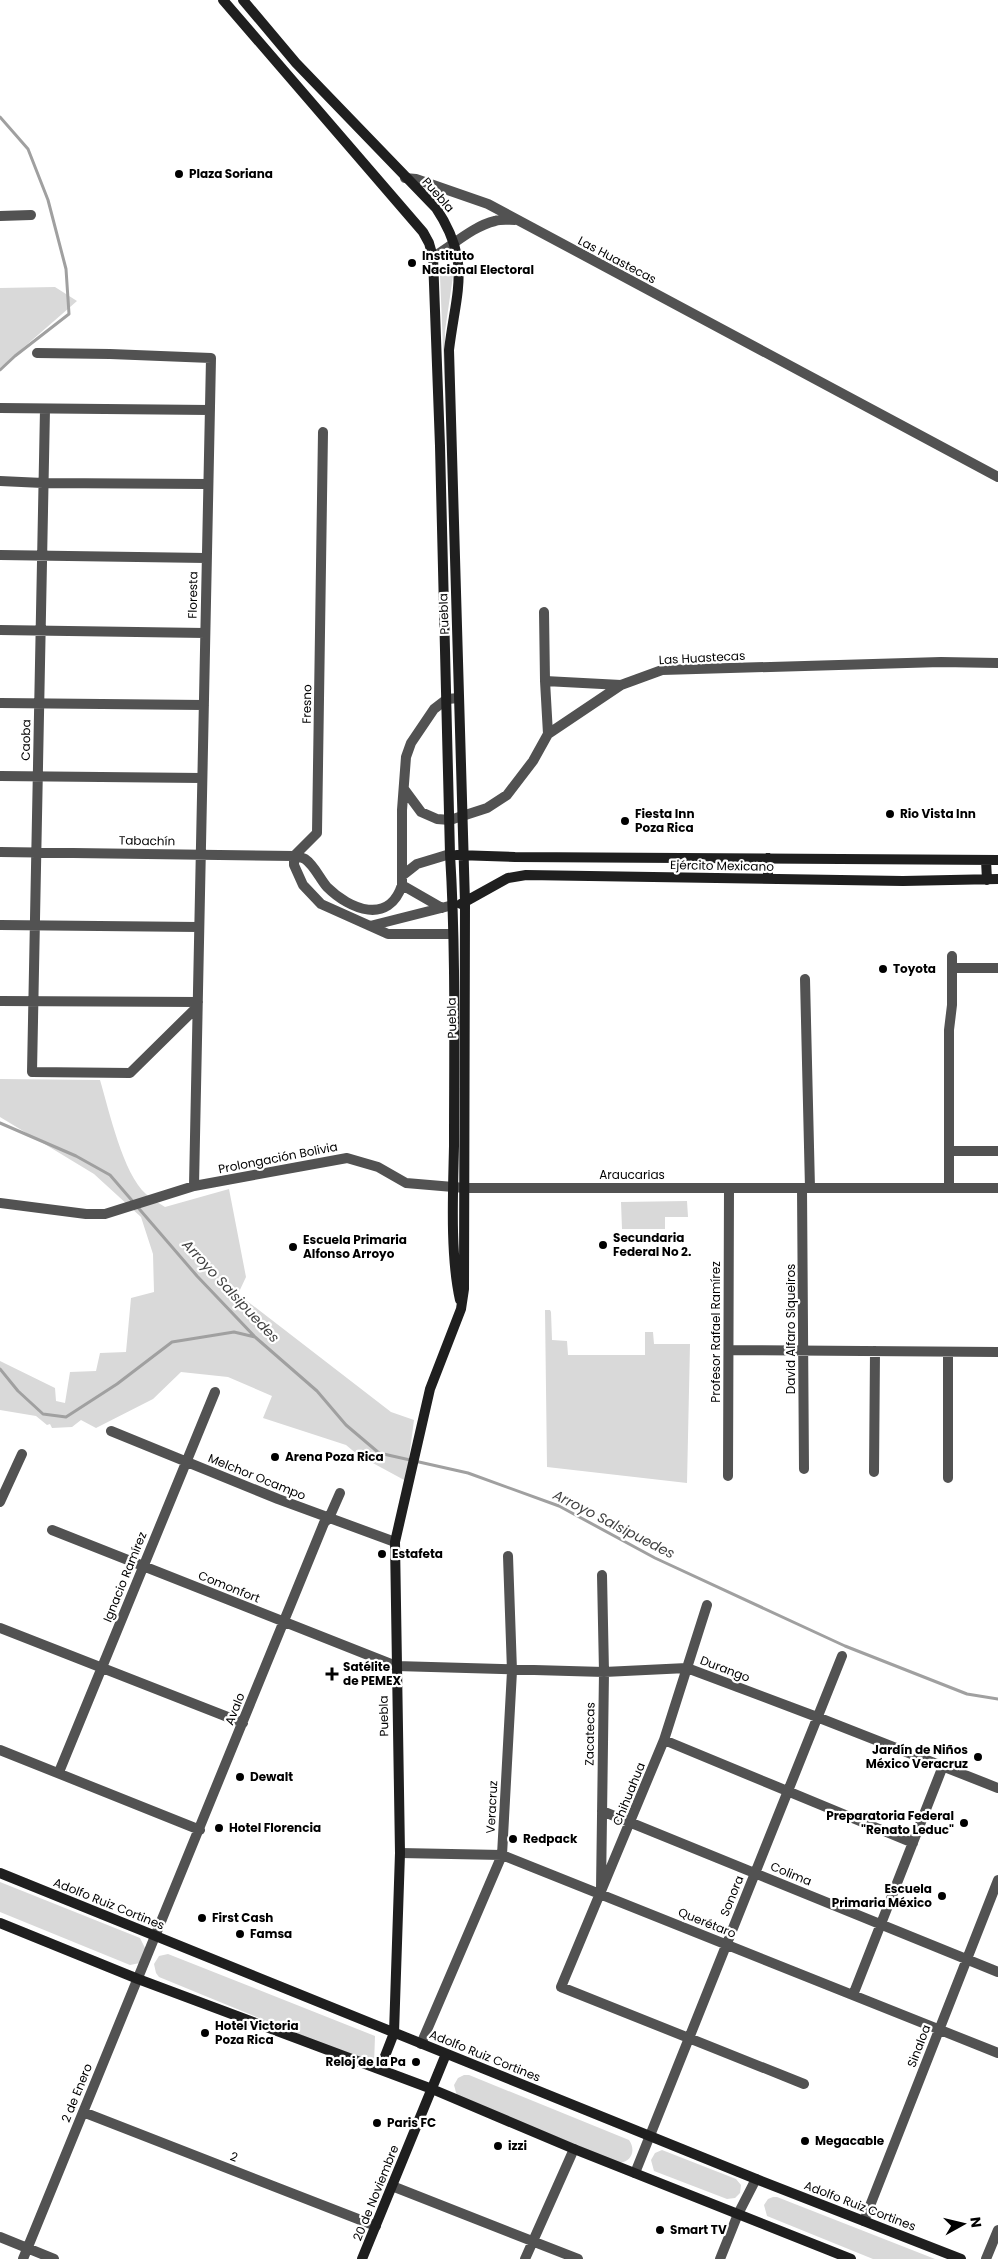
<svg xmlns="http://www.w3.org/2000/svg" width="998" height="2259" font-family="Poppins,sans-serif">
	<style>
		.green { fill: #d9d9d9 }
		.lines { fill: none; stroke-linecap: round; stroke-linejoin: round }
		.stream { stroke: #a0a0a0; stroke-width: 3 }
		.street { stroke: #525252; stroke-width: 10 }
		.secondary { stroke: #1f1f1f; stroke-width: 10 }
		.poi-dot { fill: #000; stroke: #fff; stroke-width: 2 }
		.labels { text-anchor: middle; stroke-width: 4.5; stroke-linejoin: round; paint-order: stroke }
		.poi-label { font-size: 12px; font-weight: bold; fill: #000; stroke: #fff; text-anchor: start }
		.street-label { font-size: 12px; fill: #000; stroke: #fff }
		.water-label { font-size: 14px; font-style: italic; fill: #414141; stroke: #fff }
	</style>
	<rect width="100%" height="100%" fill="#fff"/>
	<path class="green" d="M447,268L452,270L453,276L445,331V395L440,276Z
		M55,287L77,301L0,368V288Z
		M0,1079L100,1080C109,1110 123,1174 146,1194C151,1199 159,1203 165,1207L229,1189L246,1277L238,1294L391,1412L414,1420L406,1481L358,1455L346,1445L263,1418L272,1396L228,1377L181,1372L153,1399L96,1428L81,1420L72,1427L52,1428L50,1424L47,1425L36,1416L0,1410V1361L55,1388L56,1401L65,1403L70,1372L96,1371L100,1353L126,1352L131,1298L154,1292L153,1254L141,1217L94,1174L0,1117Z
		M687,1201L688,1217H665V1229H622L621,1202Z
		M545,1310H550L551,1312L552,1340L567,1341L568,1355H645V1332H653L654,1344H690L687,1483L547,1467Z
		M0,1882L140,1938L146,1950L140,1963L130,1965L0,1912Z
		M168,1954L375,2036L374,2065L159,1977L156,1973L154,1964L159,1956Z
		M464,2075H469L629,2140C636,2150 632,2161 620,2163L457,2096L454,2085L458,2078Z
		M662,2150L736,2179L741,2185L740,2193L735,2198L727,2199L654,2171L651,2160L655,2153Z
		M773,2197H777L935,2259H873L767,2216L764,2205L768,2199Z"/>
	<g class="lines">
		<path class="stream" d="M0,117L28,149L48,200L66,269L69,314L15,356L0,370
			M0,1123L76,1156L110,1175L197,1276L255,1337L317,1391L346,1425L379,1453L468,1473L559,1506L655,1558L845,1646L967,1694L998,1699
			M0,1369L18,1391L43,1414L66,1417L117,1384L172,1342L234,1332L255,1337"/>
		<path class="street" d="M405,178L416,179L488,204L998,477
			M0,216L31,215
			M433,257C452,246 473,226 495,221C501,219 508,220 515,220
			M37,353L110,354L211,358L194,1186
			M0,408L210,410
			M45,409L32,1072L130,1073L197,1007
			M323,432L317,833L294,856V865L303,885L321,904L388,934H453
			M0,481L43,483L208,484
			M0,555L206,558
			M544,612L545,681L548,734
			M0,630L205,633
			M545,681L621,685
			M0,703L204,705
			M0,776L202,778
			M404,789L421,812L437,819L450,820L487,808L507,795L533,761L548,734L621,685L662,670L941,662L998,663
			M0,852L294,856C297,857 302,857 305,859C314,865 320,879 327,887C350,910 389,925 402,885V810L406,757L411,743L434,709L447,699L459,698
			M403,875L417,864L450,854
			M402,885L442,908
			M0,925L199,927
			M370,926L453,905
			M952,968H998
			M805,979L810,1188
			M0,1001L198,1002
			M950,1151H998
			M802,1188L804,1469
			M949,1188V1030L952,1005V956
			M0,1203L86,1214H105L194,1186L347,1158L378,1167L406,1183L465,1188H998
			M729,1350L998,1352
			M948,1352V1478
			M111,1431L278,1499L395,1542
			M874,1472L875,1351
			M728,1476L729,1188
			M0,1502L22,1454
			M52,1530L396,1666L604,1672L687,1668L817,1717L998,1788
			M707,1605L664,1740L561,1987L804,2084
			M0,1628L243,1723
			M664,1740L913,1843
			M0,1750L200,1830
			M59,1772L215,1392
			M602,1811L998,1972
			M400,1853L502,1855L998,2053
			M601,1889L604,1672L602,1575
			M853,1995L943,1766
			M421,2044L502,1855L512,1671L508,1556
			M83,2112L376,2226
			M635,2173L842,1656
			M392,2186L578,2259
			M864,2221L998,1880
			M0,2237L54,2259
			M23,2259L324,1523L329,1518L340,1493
			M525,2259L574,2149
			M720,2259L738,2214L756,2179
			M986,2259L998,2230"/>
		<path class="secondary" d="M223,0L423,232L429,243L433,257L440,446L450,854C456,951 454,1049 454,1146C453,1193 450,1255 460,1300
			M243,0L296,63L436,208C472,262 456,291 449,350L465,903L464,1289L461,1309L430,1389L395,1542L400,1853L394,2033L380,2069
			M457,855L515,857L998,860
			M986,860L987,880
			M768,879V858
			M461,904L508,878L526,875L903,881L998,879
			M0,1873L756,2179L961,2259
			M0,1923L138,1979L432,2089L574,2149L851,2259
			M362,2259L446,2054"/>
	</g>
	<g class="poi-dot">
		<circle cx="179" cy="174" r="5"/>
		<circle cx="412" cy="263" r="5"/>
		<circle cx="890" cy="814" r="5"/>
		<circle cx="625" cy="821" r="5"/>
		<circle cx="883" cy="969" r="5"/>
		<circle cx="603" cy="1245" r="5"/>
		<circle cx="293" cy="1247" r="5"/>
		<circle cx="275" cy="1457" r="5"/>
		<circle cx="382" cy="1554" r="5"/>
		<path d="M329.5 1666.5h5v5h5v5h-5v5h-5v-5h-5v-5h5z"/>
		<circle cx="978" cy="1757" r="5"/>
		<circle cx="240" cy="1777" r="5"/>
		<circle cx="964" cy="1823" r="5"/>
		<circle cx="219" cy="1828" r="5"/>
		<circle cx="513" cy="1839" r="5"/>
		<circle cx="942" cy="1896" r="5"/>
		<circle cx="202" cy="1918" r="5"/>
		<circle cx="240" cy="1934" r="5"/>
		<circle cx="205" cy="2033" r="5"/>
		<circle cx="416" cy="2062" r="5"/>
		<circle cx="377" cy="2123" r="5"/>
		<circle cx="805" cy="2141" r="5"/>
		<circle cx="498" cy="2146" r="5"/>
		<circle cx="660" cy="2230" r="5"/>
	</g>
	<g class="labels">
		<g class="poi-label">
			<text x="189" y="178">Plaza Soriana</text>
			<text x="422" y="260">Instituto<tspan x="422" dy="14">Nacional Electoral</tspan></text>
			<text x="635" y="818">Fiesta Inn<tspan x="635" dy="14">Poza Rica</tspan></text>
			<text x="900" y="818">Rio Vista Inn</text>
			<text x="893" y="973">Toyota</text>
			<text x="613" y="1242">Secundaria<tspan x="613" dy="14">Federal No 2.</tspan></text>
			<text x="303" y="1244">Escuela Primaria<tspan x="303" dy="14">Alfonso Arroyo</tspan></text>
			<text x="285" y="1461">Arena Poza Rica</text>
			<text x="392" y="1558">Estafeta</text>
			<text x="343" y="1671">Satélite<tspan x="343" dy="14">de PEMEX</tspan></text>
			<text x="968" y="1754" text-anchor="end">Jardín de Niños<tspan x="968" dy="14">México Veracruz</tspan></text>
			<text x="250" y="1781">Dewalt</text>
			<text x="954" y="1820" text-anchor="end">Preparatoria Federal<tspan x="954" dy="14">"Renato Leduc"</tspan></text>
			<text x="229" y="1832">Hotel Florencia</text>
			<text x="523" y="1843">Redpack</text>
			<text x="932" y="1893" text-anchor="end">Escuela<tspan x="932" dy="14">Primaria México</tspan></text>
			<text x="212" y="1922">First Cash</text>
			<text x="250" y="1938">Famsa</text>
			<text x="215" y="2030">Hotel Victoria<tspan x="215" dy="14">Poza Rica</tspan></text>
			<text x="406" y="2066" text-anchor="end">Reloj de la Pa</text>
			<text x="387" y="2127">Paris FC</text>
			<text x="815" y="2145">Megacable</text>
			<text x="508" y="2150">izzi</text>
			<text x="670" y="2234">Smart TV</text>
		</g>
		<g class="street-label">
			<text transform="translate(438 195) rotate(49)" y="4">Puebla</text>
			<text transform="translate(617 260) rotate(28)" y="4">Las Huastecas</text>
			<text transform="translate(193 595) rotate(-89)" y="4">Floresta</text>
			<text transform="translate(444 614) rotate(-92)" y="4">Puebla</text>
			<text transform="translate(702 658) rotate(-3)" y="4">Las Huastecas</text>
			<text transform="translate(307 704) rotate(-89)" y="4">Fresno</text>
			<text transform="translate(26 740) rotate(-89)" y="4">Caoba</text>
			<text transform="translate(147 841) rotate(1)" y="4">Tabachín</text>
			<text transform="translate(722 866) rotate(1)" y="4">Ejército Mexicano</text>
			<text transform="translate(452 1018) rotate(-91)" y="4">Puebla</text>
			<text transform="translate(278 1158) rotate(-11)" y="4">Prolongación Bolivia</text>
			<text x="632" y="1179">Araucarias</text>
			<text transform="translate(791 1329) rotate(-90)" y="4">David Alfaro Siqueiros</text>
			<text transform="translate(716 1332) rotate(-90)" y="4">Profesor Rafael Ramírez</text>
			<text transform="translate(257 1477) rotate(22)" y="4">Melchor Ocampo</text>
			<text transform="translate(125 1577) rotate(-68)" y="4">Ignacio Ramírez</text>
			<text transform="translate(229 1587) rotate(22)" y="4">Comonfort</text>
			<text transform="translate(725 1669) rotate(21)" y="4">Durango</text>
			<text transform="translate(235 1709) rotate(-68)" y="4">Avalo</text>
			<text transform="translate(384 1716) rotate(-91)" y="4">Puebla</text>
			<text transform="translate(590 1734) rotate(-89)" y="4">Zacatecas</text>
			<text transform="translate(629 1794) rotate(-68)" y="4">Chihuahua</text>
			<text transform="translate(492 1807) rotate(-87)" y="4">Veracruz</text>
			<text transform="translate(791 1874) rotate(22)" y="4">Colima</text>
			<text transform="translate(732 1896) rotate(-68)" y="4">Sonora</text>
			<text transform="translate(109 1904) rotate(22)" y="4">Adolfo Ruiz Cortines</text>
			<text transform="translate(707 1923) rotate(22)" y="4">Querétaro</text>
			<text transform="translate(919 2046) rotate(-69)" y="4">Sinaloa</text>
			<text transform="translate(485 2056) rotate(22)" y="4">Adolfo Ruiz Cortines</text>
			<text transform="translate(77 2093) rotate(-68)" y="4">2 de Enero</text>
			<text transform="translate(234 2157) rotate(21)" y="4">2</text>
			<text transform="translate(376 2193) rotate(-68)" y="4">20 de Noviembre</text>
			<text transform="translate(860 2206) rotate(21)" y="4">Adolfo Ruiz Cortines</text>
		</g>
		<g class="water-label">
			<text transform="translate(231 1291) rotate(47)" y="5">Arroyo Salsipuedes</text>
			<text transform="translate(614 1524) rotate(27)" y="5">Arroyo Salsipuedes</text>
		</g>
	</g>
	<g transform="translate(963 2224) rotate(82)" stroke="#ffffff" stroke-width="4" paint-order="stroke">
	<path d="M0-4L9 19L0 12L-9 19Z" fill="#000000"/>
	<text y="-8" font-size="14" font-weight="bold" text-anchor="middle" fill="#000000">N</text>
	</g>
</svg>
